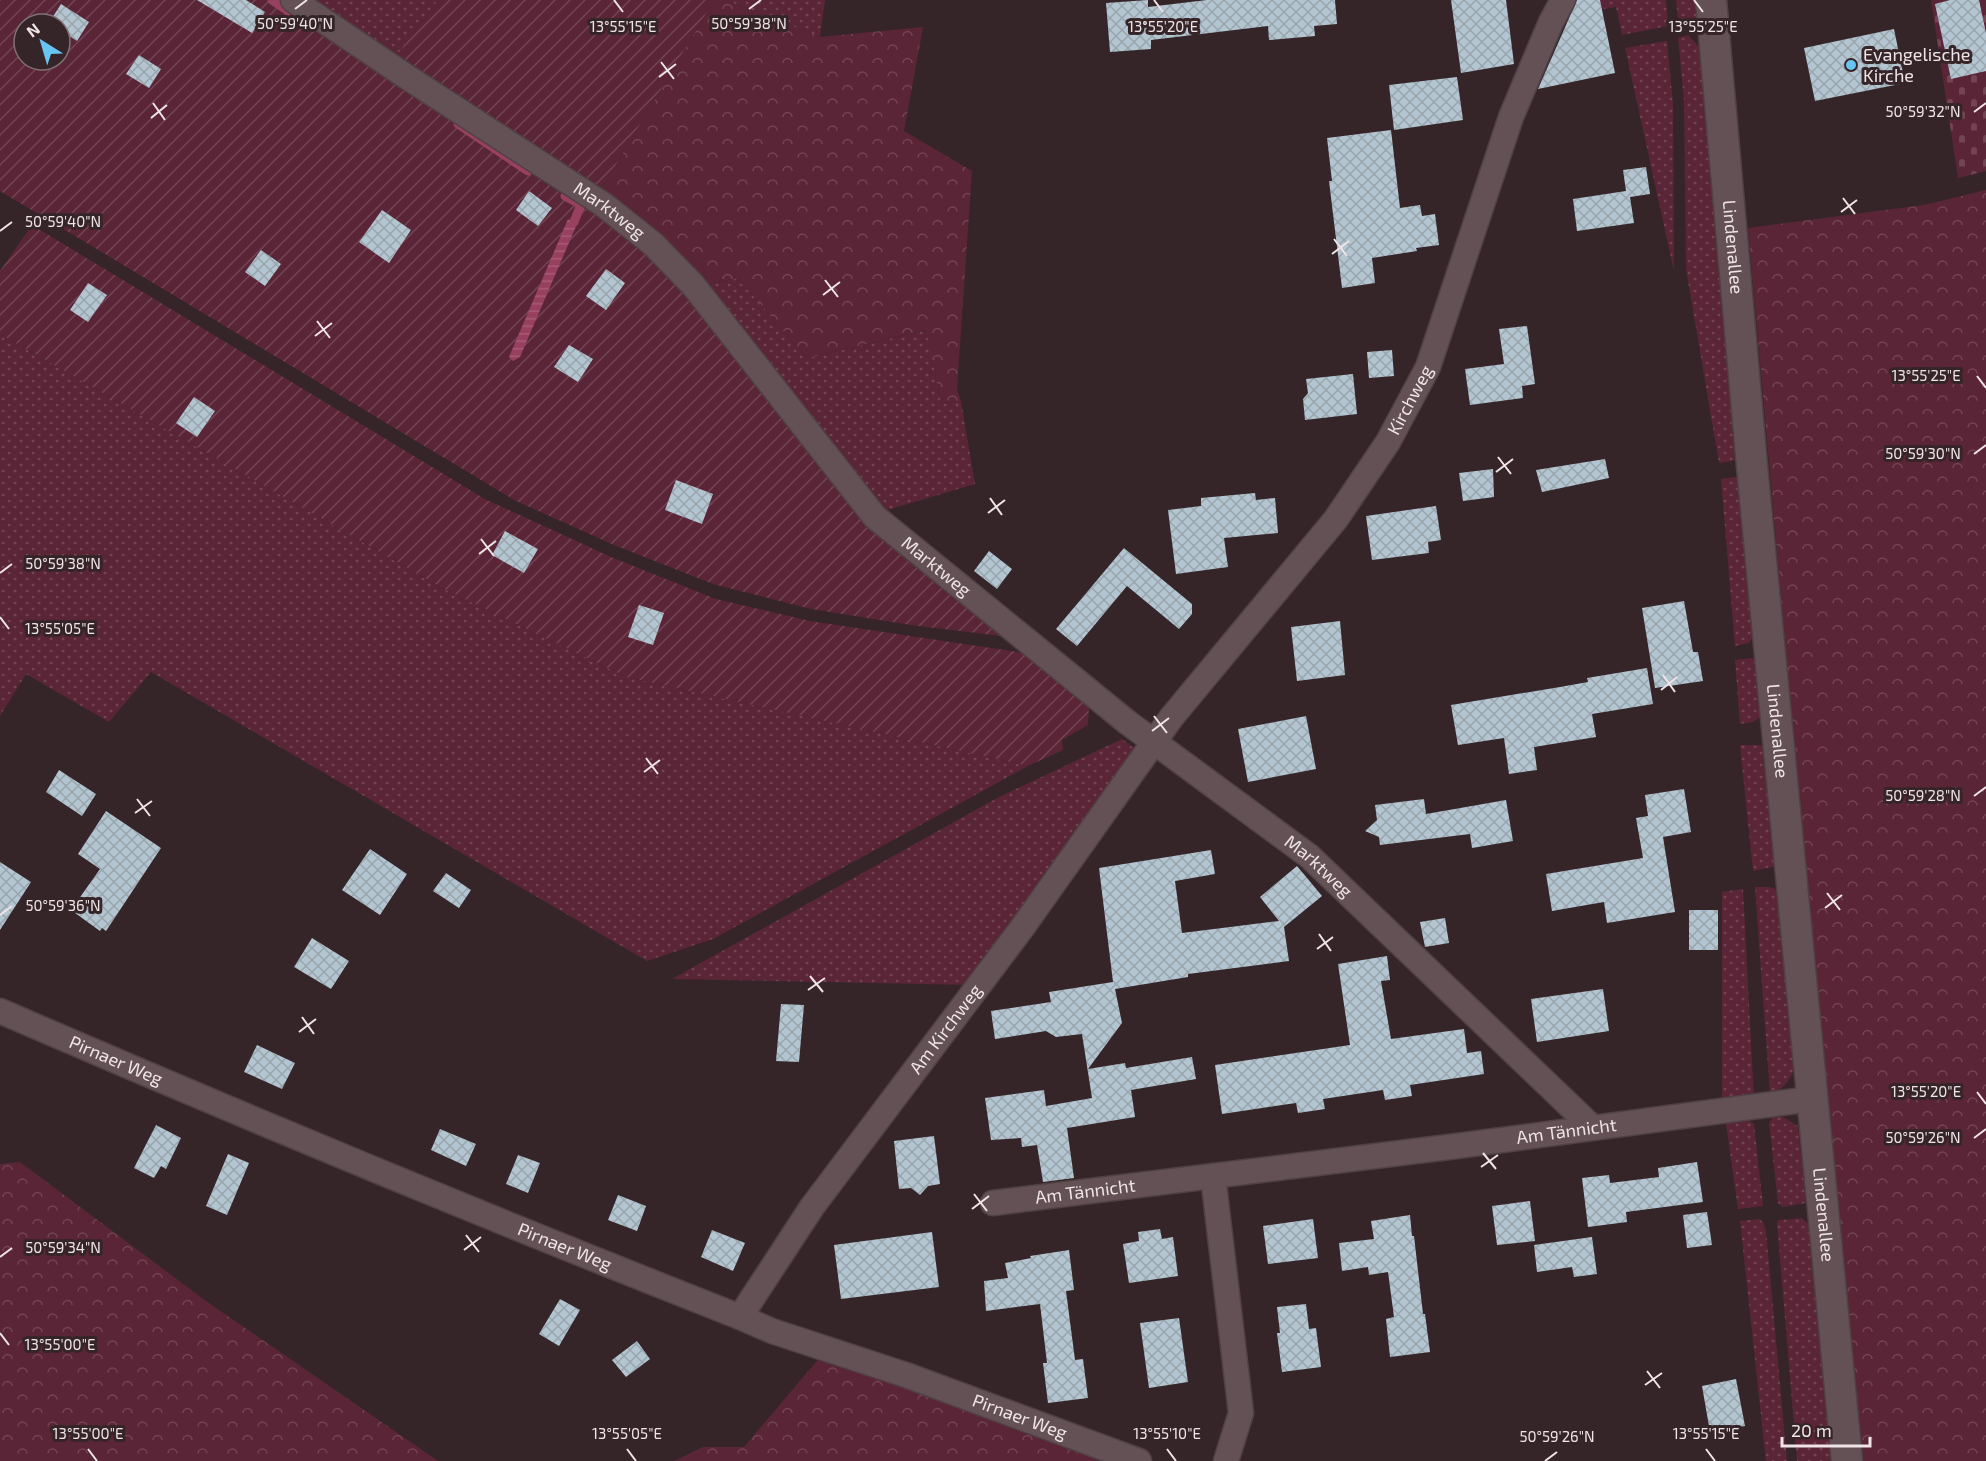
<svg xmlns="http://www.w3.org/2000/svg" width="1986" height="1461" font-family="'Exo 2',sans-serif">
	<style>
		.grass { fill: url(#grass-dots) }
		.forest { fill: url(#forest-crowns) }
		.cemetery { fill: url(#cemetery-stones) }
		.garden { fill: url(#garden-furrows); fill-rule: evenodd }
		.water { fill: url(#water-rules) }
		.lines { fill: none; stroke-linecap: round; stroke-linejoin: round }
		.stream { stroke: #98405f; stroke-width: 9 }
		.building { fill: url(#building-cross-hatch) }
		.minor-casing { stroke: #4f4145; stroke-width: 27 }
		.tertiary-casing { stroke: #4f4145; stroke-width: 33 }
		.minor { stroke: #635156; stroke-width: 24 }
		.tertiary { stroke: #635156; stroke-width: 30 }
		.ticks { fill: none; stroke: #efe4e7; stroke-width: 2 }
		.poi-dot { fill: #68c4f0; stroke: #352529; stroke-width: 2 }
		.labels { text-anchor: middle; stroke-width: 6; stroke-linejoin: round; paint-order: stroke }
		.poi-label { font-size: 18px; fill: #efe4e7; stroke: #352529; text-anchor: start }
		.street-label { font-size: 18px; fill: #efe4e7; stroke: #352529 }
		.ticks-label { font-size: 15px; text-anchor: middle; fill: #efe4e7; stroke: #352529; stroke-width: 6; stroke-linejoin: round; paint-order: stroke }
	</style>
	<defs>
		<pattern id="grass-dots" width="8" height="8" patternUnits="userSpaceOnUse" patternTransform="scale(1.5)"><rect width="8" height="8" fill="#5a2537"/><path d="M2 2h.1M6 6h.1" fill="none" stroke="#724454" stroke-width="1.8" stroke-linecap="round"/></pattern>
		<pattern id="forest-crowns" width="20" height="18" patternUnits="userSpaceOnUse" patternTransform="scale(1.5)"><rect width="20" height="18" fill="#5a2537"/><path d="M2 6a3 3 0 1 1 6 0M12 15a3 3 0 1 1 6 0" fill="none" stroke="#724454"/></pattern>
		<pattern id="cemetery-stones" width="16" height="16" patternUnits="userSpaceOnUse" patternTransform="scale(1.5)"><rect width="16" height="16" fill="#5a2537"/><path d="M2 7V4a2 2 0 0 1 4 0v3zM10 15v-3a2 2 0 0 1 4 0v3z" fill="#724454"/></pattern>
		<pattern id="garden-furrows" width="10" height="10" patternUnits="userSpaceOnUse" patternTransform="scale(1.5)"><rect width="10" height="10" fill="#5a2537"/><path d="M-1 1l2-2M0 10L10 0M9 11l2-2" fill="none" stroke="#724454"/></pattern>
		<pattern id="water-rules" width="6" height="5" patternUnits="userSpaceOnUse" patternTransform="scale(1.5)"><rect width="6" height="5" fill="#98405f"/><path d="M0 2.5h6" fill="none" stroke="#a75b76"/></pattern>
		<pattern id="building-cross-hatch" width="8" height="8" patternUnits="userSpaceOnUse" patternTransform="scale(1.5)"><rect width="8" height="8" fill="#b3c5d0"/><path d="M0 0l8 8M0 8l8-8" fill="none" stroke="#98a5ad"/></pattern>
	</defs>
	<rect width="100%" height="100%" fill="#352529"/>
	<path class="grass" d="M307,0H438L394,59Z
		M725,0H825L820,37Z
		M1570,0H1666L1668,26L1622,35L1616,7L1560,16Z
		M1676,0H1698L1701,30L1678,20Z
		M1688,35L1703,51L1740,457L1733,461L1719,463L1686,269L1684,101L1678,38Z
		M1667,41L1673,104L1674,271L1625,48Z
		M738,278L807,358L927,330L941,403L961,401L975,484L884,511L703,285Z
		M0,334L444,589L626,677L1028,766L713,939L647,961L151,672L109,722L26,674L0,716Z
		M1736,477L1740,482L1754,636L1749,643L1735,646L1721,479Z
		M1752,658L1757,660L1762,716L1753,722L1740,724L1735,660Z
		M1122,739L1139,752L969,985L672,979L999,797Z
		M1740,745H1760L1766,748L1778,864L1772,867L1753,871Z
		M1755,887H1769L1778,890L1794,1070C1788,1083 1783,1089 1770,1095Z
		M1743,889L1754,1099L1722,1103V892Z
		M1773,1117H1783L1798,1126L1806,1203L1783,1207L1778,1203L1769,1123Z
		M1749,1121L1754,1124L1763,1206L1738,1209L1726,1123Z
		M1802,1218L1808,1224L1831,1461H1797L1777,1223L1779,1220Z
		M1759,1219L1763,1222L1766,1231L1787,1461H1766L1740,1221Z"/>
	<path class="forest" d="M714,0H725L820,37L923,27L904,131L972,171L957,389L961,401L941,403L926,330L807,358L738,278L703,285L599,193Z
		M1986,190V1461H1861L1852,1389L1748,228L1924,205Z
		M20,1162L206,1301L438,1461H0V1164Z
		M821,1356L988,1412L1099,1461H674L703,1447H744Z"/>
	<path class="cemetery" d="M1931,0H1986V171L1958,178Z"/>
	<path class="garden" d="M0,0H278L598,211L687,290L869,521L1017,638L911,625L811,609L713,584L614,545L516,501L0,191ZM24,24H60V60H24Z
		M438,0H714L599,193L394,59Z
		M32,225L485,499L611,557L716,599L810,621L1032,654L1089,707L1088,725L1062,740L1063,750L1028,766L626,677L444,589L0,334V271Z"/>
	<path class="water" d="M568,219L577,224L520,357L513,361L509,357Z"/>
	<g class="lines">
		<path class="stream" d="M272,0L294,15
			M458,124L528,171
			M565,196L578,203L580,207L574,222"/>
	</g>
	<path class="building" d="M197,0H246L265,12L252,33Z
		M1148,0V7L1207,0H1335L1337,24L1314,26L1315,36L1269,40L1268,26L1151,40V49L1110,52L1106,3Z
		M1451,0H1506L1514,64L1461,73Z
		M1577,0H1600L1615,73L1538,89Z
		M1950,0H1979L1986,33V71L1951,79L1935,4Z
		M61,4L89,22L77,41L60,30V24L49,23Z
		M1894,29L1905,83L1815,101L1804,48Z
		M139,55L161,69L149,88L126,74Z
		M1457,77L1463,120L1394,130L1389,85Z
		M1391,130L1400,208L1420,205L1422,216L1435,214L1439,245L1416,248L1417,251L1372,258L1375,283L1342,288L1329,181H1332L1327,138Z
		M1646,167L1650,194L1630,197L1634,223L1577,231L1573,199L1626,191L1623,170Z
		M529,191L552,208L538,226L516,210Z
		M382,210L411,230L389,263L359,242Z
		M261,250L281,264L265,286L245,272Z
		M606,269L625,283L606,310L586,296Z
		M88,283L107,295L88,322L70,310Z
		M1527,326L1535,384L1522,386L1523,398L1470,405L1465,369L1504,364L1499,329Z
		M569,345L593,359L578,382L554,367Z
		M1392,350L1394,376L1369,378L1367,352Z
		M1353,374L1357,414L1305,420L1303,399L1308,393L1306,379Z
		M194,397L215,411L197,437L176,423Z
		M1605,459L1609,478L1542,492L1536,470Z
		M1493,469L1494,497L1463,501L1459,473Z
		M676,480L713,494L702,524L665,510Z
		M1255,493L1256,500L1275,498L1278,533L1224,538L1228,567L1176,574L1168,510L1201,506V498Z
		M1436,506L1441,540L1428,542L1429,553L1372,560L1366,516Z
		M505,531L538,549L524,573L492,555Z
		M1124,548L1192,604V614L1179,629L1127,586L1077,646L1056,629Z
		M989,551L1012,569L997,589L974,571Z
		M1684,601L1693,652H1698L1703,681L1655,688L1642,608Z
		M639,605L664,613L653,645L628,637Z
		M1340,621L1345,675L1297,681L1291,627Z
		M1647,668L1653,704L1592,714L1596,737L1534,747L1537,770L1509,774L1504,738L1458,745L1451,705L1560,687L1588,682L1587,678Z
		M1306,716L1316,769L1248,782L1238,729Z
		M59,770L96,794L82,816L46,792Z
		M1684,789L1691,832L1663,837L1675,912L1607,923L1604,902L1552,911L1546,874L1643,858L1636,818L1648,816L1645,795Z
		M1424,799L1426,814L1506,800L1513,841L1472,848L1470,834L1380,845L1379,837L1365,831L1377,820L1375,805Z
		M106,811L161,848L106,931L102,928L100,931L71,910L100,869L78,854Z
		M370,849L407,874L380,915L342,890Z
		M1211,850L1215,874L1175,881L1182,933L1279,921L1260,897L1297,866L1322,896L1284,927L1289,961L1188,974V977L1115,989L1122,1023L1088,1069L1125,1063L1126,1068L1192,1057L1196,1079L1131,1090L1135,1117L1067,1128L1074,1178L1043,1182L1037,1145L1022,1147L1021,1138L991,1140L985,1098L1044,1090L1046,1106L1092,1098L1082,1034L1056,1037L1046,1031L995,1039L991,1011L1051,1002L1049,992L1113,982L1099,868Z
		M0,862L31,882L0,930Z
		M446,873L471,890L459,908L433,891Z
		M1689,910H1718V950H1689Z
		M1445,918L1449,943L1425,947L1420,922Z
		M312,938L349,961L331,989L294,967Z
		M1387,956L1390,980L1381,981L1391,1039L1464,1029L1467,1053L1481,1051L1484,1074L1410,1085L1412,1096L1385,1100L1383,1090L1323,1099L1325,1109L1298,1113L1296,1103L1222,1114L1215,1065L1350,1045L1338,964Z
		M1603,989L1609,1031L1537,1042L1531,999Z
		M781,1004L804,1005L799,1062L776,1061Z
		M257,1045L295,1063L282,1089L244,1072Z
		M156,1125L181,1138L166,1169L161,1166L154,1178L134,1168Z
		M440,1129L476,1144L466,1166L431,1150Z
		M934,1136L940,1184L928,1186L920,1195L911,1188L899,1189L894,1141Z
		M228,1154L249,1163L227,1215L206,1206Z
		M518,1155L540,1163L528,1193L506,1184Z
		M1697,1162L1703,1202L1626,1212L1627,1222L1588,1227L1582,1178L1609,1175L1610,1183L1659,1177L1658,1168Z
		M618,1195L646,1206L637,1231L608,1220Z
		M1530,1201L1535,1241L1497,1245L1492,1206Z
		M1707,1212L1712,1245L1687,1248L1683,1215Z
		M1410,1215L1412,1236H1414L1423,1314H1425L1430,1352L1390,1357L1386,1319L1394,1317L1388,1272L1369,1275L1368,1267L1342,1271L1339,1243L1374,1239L1371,1221Z
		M1313,1219L1318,1258L1268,1264L1263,1226Z
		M1160,1229L1162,1239L1173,1237L1178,1276L1129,1283L1123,1244L1139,1241L1138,1232Z
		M712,1230L745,1243L733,1271L701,1257Z
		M932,1232L939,1287L841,1299L834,1245Z
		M1592,1237L1597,1274L1574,1277L1572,1267L1537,1272L1534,1245Z
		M1069,1250L1074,1290L1066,1291L1075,1360L1083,1359L1088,1398L1048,1403L1043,1363H1047L1040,1304L986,1311L984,1281L1008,1278L1005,1263L1031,1258L1030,1256Z
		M560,1299L580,1310L559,1346L539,1334Z
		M1306,1304L1309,1329L1316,1328L1321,1367L1282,1372L1277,1333H1280L1277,1307Z
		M1179,1318L1188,1382L1149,1388L1140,1323Z
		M637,1341L650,1359L626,1377L612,1360Z
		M1736,1379L1745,1426L1710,1432L1702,1386Z"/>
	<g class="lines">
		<defs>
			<g id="minor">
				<path id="s1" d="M293,0L407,77L604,205L653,244L693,285L875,517L1127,722L1309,856L1592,1127"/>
				<path id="s2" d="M0,1011C245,1117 491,1219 740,1317L772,1331L906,1375L1139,1461"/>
				<path d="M1213,1176L1241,1413L1226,1461"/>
				<path id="s3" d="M993,1203L1449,1147L1811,1099"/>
				<path id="s4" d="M740,1317L812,1207L1022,928L1171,718L1336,519L1388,442L1428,367L1511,117L1551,22L1563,0"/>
			</g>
			<g id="tertiary">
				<path id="s5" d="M1711,0L1752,466L1847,1461"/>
			</g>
		</defs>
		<use href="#minor" class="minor-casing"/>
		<use href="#tertiary" class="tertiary-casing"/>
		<use href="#minor" class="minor"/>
		<use href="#tertiary" class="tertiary"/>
	</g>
	<path class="ticks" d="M614,0L623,12M1154,0L1163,12M1694,0L1703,12M295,9L307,0M749,9L761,0M661,62L674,79M659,77L676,64M153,103L165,120M1974,112L1986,103M151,118L167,105M1843,198L1855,214M1841,212L1857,200M0,231L12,222M1334,239L1347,256M1332,254L1349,241M825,280L838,297M823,295L840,282M317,321L330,338M315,336L332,323M1977,376L1986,388M1974,454L1986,445M1498,457L1511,474M1496,472L1513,459M990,498L1002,515M988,513L1005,500M481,539L494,556M479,554L496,541M0,573L12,564M0,617L9,629M1663,675L1675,692M1661,690L1677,677M1154,716L1167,733M1152,731L1169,718M646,758L658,774M644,772L660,760M1974,796L1986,787M137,799L150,816M135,813L152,801M1827,893L1840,910M1825,908L1842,895M0,915L12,906M1319,934L1331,951M1317,949L1333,937M810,976L823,992M808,990L825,978M302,1017L314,1034M299,1032L316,1019M1977,1092L1986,1104M1974,1138L1986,1129M1483,1153L1496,1169M1481,1167L1498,1155M974,1194L987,1211M972,1209L989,1196M466,1235L479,1252M464,1250L481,1237M0,1257L12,1248M0,1333L9,1345M1647,1371L1660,1388M1645,1385L1662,1373M88,1449L97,1461M627,1449L636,1461M1167,1449L1176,1461M1706,1449L1715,1461M1545,1461L1557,1452"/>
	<circle class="poi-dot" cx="1851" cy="65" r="6"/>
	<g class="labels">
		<g class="poi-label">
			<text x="1863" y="61">Evangelische<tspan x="1863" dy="21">Kirche</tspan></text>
		</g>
		<g class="street-label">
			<text dy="6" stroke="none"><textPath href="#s1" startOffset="380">Marktweg</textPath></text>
			<text dy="6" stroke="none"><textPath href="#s5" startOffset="248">Lindenallee</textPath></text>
			<text dy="6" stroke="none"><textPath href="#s4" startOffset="1137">Kirchweg</textPath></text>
			<text dy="6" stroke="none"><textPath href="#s1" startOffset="866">Marktweg</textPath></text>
			<text dy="6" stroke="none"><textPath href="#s5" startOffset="734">Lindenallee</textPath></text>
			<text dy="6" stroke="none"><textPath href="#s1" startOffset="1352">Marktweg</textPath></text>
			<text dy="6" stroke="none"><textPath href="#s4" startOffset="354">Am Kirchweg</textPath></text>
			<text dy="6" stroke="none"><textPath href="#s2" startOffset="126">Pirnaer Weg</textPath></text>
			<text dy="6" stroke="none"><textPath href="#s3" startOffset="578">Am Tännicht</textPath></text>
			<text dy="6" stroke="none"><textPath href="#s3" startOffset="93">Am Tännicht</textPath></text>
			<text dy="6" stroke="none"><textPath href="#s5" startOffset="1220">Lindenallee</textPath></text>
			<text dy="6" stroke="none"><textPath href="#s2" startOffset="612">Pirnaer Weg</textPath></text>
			<text dy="6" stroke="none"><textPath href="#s2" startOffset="1098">Pirnaer Weg</textPath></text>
		</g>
	</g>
	<g class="ticks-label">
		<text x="295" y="29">50°59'40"N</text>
		<text x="749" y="29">50°59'38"N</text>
		<text x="623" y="32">13°55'15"E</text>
		<text x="1163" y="32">13°55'20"E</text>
		<text x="1703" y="32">13°55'25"E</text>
		<text x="1923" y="117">50°59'32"N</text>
		<text x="63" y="227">50°59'40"N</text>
		<text x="1926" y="381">13°55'25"E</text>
		<text x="1923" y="459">50°59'30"N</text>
		<text x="63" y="569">50°59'38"N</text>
		<text x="60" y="634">13°55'05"E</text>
		<text x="1923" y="801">50°59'28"N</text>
		<text x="63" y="911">50°59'36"N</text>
		<text x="1926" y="1097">13°55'20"E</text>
		<text x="1923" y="1143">50°59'26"N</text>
		<text x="63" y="1253">50°59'34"N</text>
		<text x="60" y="1350">13°55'00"E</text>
		<text x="88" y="1439">13°55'00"E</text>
		<text x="627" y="1439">13°55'05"E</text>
		<text x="1167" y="1439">13°55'10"E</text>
		<text x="1706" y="1439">13°55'15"E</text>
		<text x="1557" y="1442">50°59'26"N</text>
	</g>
	<g transform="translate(42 42) rotate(323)"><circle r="28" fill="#352529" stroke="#7f7175" stroke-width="1.5"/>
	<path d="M0-4.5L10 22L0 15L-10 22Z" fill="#68c4f0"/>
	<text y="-9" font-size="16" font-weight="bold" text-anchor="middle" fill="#efe4e7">N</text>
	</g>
	<path d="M1782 1437v9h88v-9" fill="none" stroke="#efe4e7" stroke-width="3"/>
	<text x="1791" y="1437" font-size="18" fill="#efe4e7" stroke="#352529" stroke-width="4.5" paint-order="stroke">20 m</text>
</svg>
